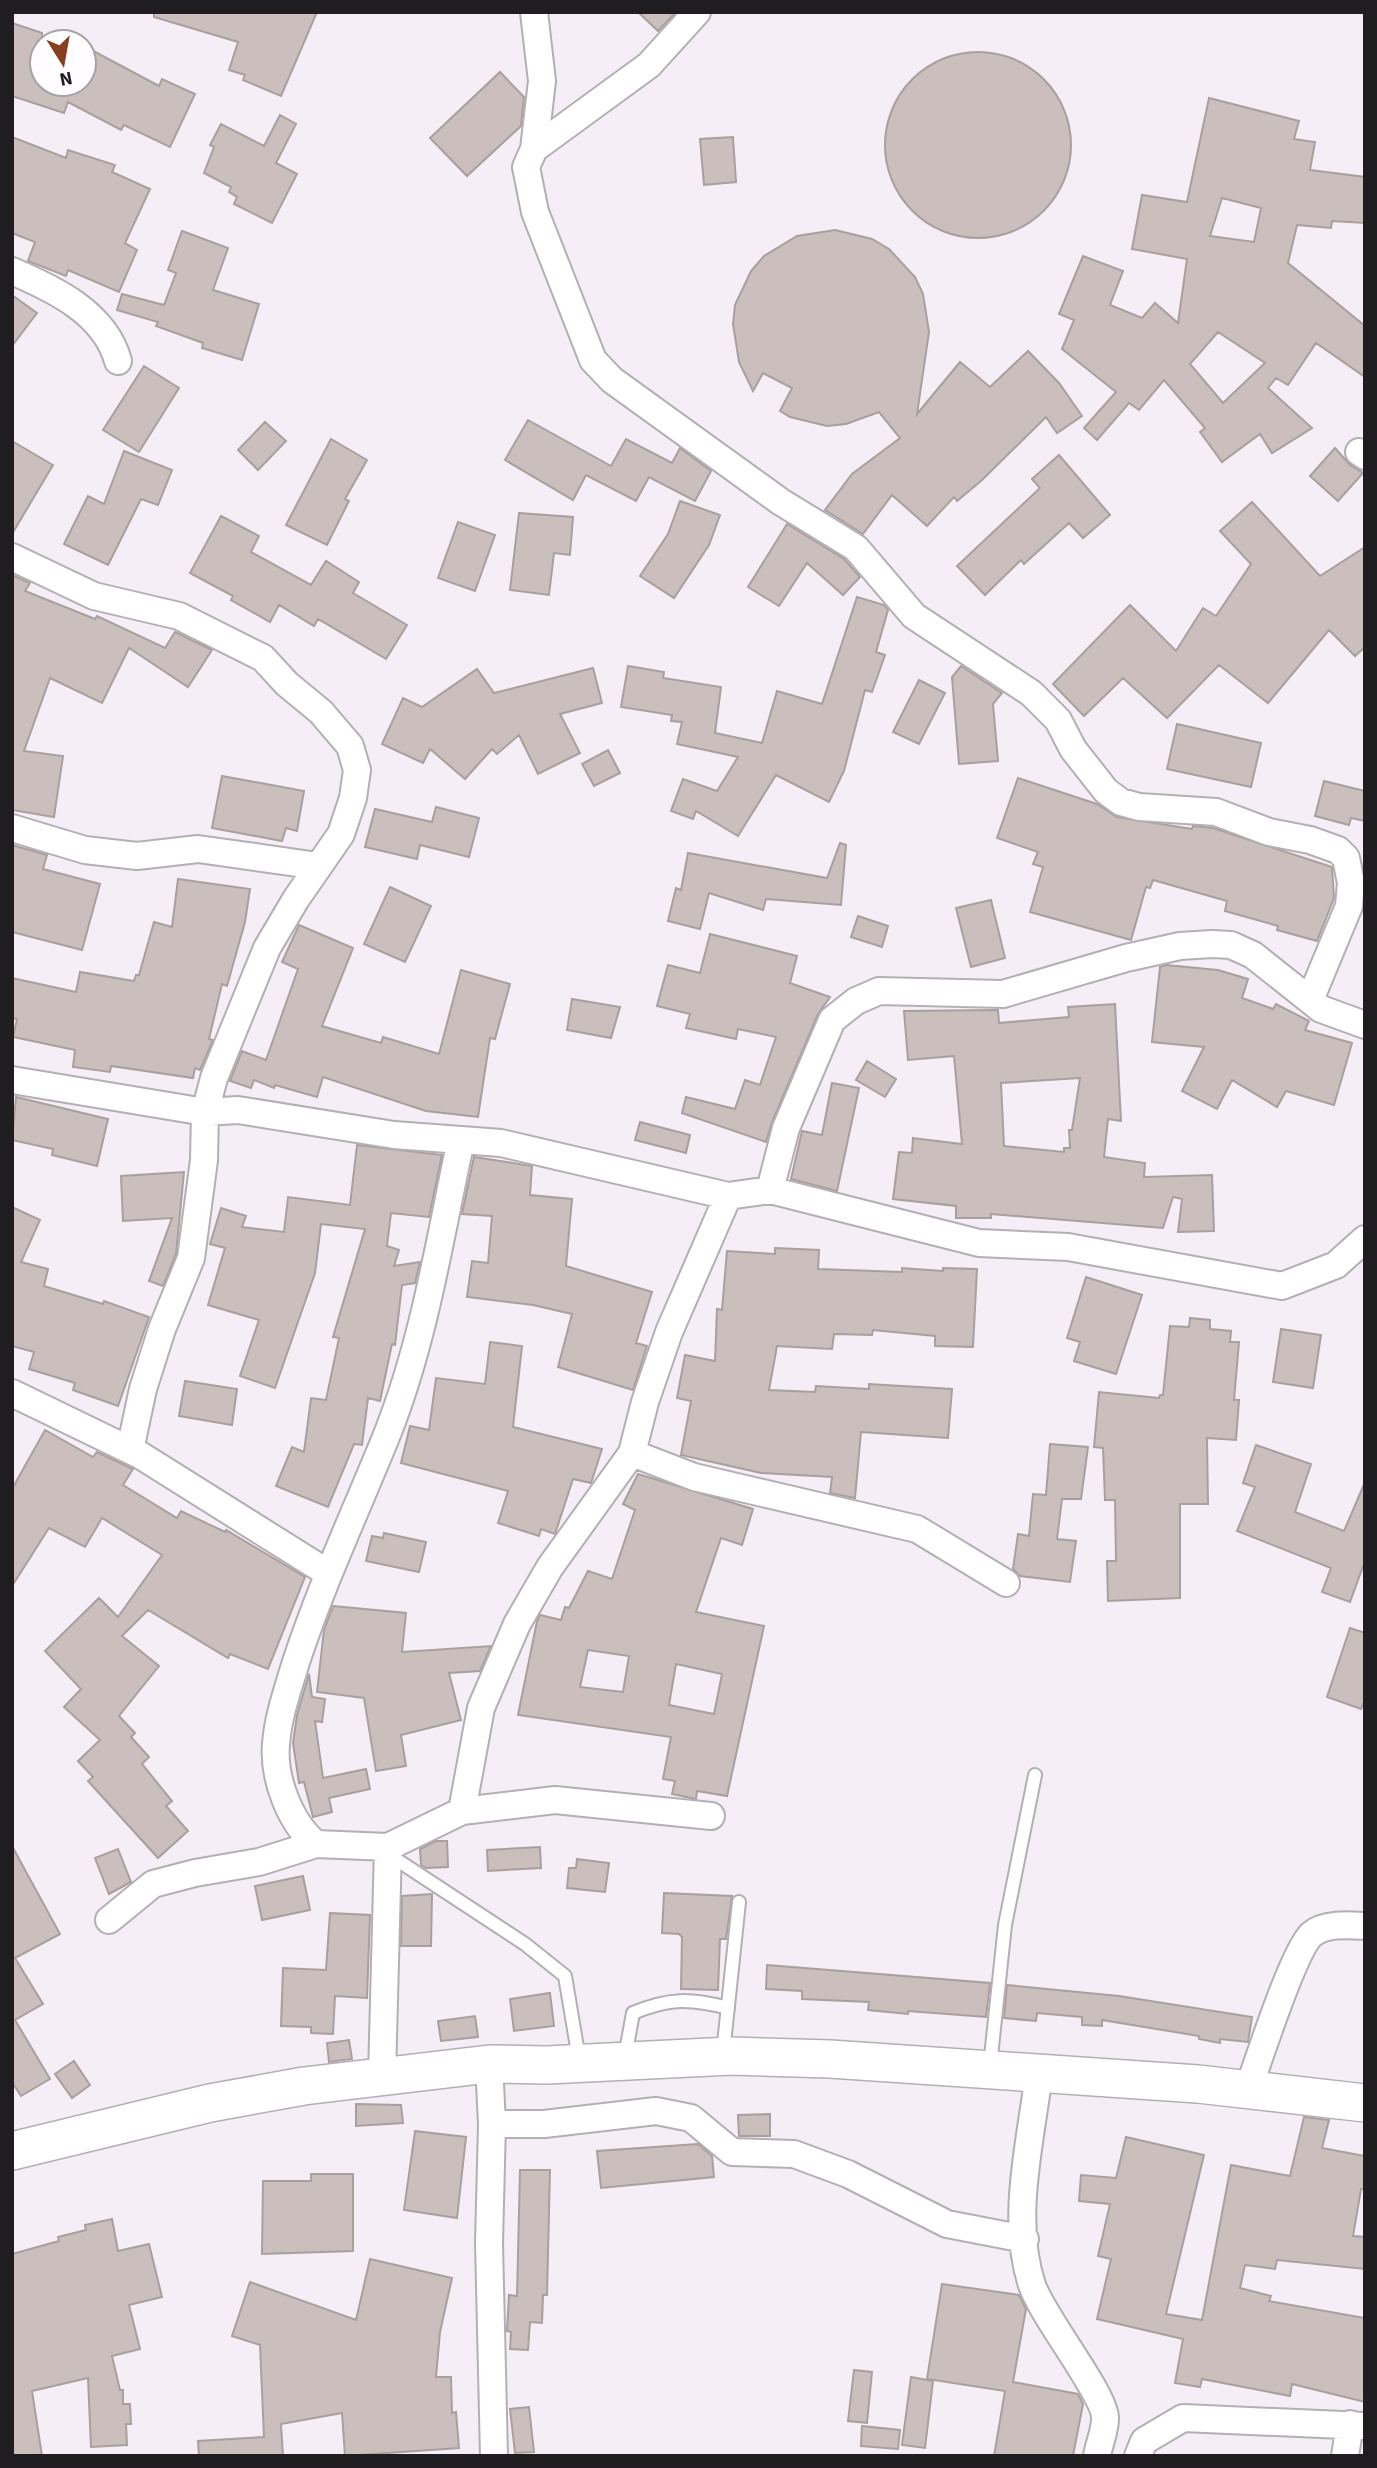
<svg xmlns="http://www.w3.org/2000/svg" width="1377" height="2468" font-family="'Source Sans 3',sans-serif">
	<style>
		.building { fill: #cabfbd; stroke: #a99f9c; stroke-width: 2; fill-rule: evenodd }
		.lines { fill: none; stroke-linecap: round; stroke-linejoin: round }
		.lane-casing { stroke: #b4aeb5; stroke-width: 16 }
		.street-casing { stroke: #b4aeb5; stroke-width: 30 }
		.secondary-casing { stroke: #b4aeb5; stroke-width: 40 }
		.lane { stroke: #fff; stroke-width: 12 }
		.street { stroke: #fff; stroke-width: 26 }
		.secondary { stroke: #fff; stroke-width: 37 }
	</style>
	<rect width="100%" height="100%" fill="#f5eef6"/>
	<path class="building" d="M154,12H317L281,96L243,80L245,75L229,70L238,42L154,17Z
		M638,12H676L658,31Z
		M12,23L42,33V84H84V46L159,86L162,79L195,94L170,147L124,125L121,130L68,102L64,113L12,96Z
		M885 145a93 93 0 1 1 186 0a93 93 0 1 1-186 0Z
		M500,72L524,97L521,126L467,176L430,138Z
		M1209,98L1299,121L1294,139L1315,142L1310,170L1365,177V223L1332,221L1331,228L1297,225L1288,263L1365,326V377L1316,343L1288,385L1276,378L1268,388L1312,428L1272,453L1260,434L1222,462L1200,432L1205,428L1164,380L1139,410L1129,403L1097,440L1084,428L1116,392L1062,349L1074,320L1059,314L1083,256L1123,271L1110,305L1142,318L1155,303L1178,323L1187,259L1132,249L1142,195L1187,202ZM1222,198L1261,208L1254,242L1210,236ZM1218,332L1265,363L1223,403L1190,364Z
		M280,115L296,124L276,163L297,174L272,223L234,204L237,197L229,192L231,187L204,173L214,147L210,145L221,124L264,146Z
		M12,137L66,158L68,150L115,165L112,172L150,189L125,243L137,250L119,292L68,270L66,276L28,261L35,242L12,233Z
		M733,137L736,182L704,185L700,139Z
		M835,230L872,239L889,249L915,277L923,294L929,332L917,414L960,362L990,387L1028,351L1059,383L1082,416L1057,433L1046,417L981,481L957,501L954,497L927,526L892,495L863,534L825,510L852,474L900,438L879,412L846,424L827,426L790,417L780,411L792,388L763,373L753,391L739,362L733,324L735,305L751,271L764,256L797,236Z
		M182,231L228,248L213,290L259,304L242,360L202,348L203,343L156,326L158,322L117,310L122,294L164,305L176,273L168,270Z
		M12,295L37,313L12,346Z
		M144,366L179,388L139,452L103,430Z
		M528,420L611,466L626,439L672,463L680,448L711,471L695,501L649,477L636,501L586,475L573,500L505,460Z
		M265,422L286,441L258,470L238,450Z
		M331,439L367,460L345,499L349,501L327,545L286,525Z
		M12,441L53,465L12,534Z
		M1335,448L1350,465L1363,473L1338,501L1310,476Z
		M124,451L172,470L158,505L141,499L108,565L64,544L88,496L104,504Z
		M1059,455L1110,515L1083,538L1069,523L1024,564L1021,560L985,595L957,566L1040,488L1032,479Z
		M680,501L720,515L709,545L674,598L640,576L668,534Z
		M1252,502L1320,576L1365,547V647L1355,656L1329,630L1268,703L1219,665L1167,718L1123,678L1084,716L1053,684L1130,605L1176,651L1203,608L1216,616L1251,564L1220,531Z
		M519,513L573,517L570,555L554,553L549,595L510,590Z
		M221,516L259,536L251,552L311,585L326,561L359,582L353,593L407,625L386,659L318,619L314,626L279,605L270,622L231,600L233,596L190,573Z
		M458,522L495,535L475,591L438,578Z
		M787,524L844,559L860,577L843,595L807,563L779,606L748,587Z
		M12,575L30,583L25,591L95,619L97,616L165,648L175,632L212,650L188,687L129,648L102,703L50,678L24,751L63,756L54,817L12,810Z
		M857,597L884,605L888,610L876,652L885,655L872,692L865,690L844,771L829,802L776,775L738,836L696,811L693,819L671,811L683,779L717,791L738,757L677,744L682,722L671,721L672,715L621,707L628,666L664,672L663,678L721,687L715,733L762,743L777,691L822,704Z
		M961,666L1002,693L993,704L998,761L959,764L952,677Z
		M593,668L602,703L560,714L580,753L538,774L519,735L497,754L492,749L465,779L430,749L423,763L382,744L403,698L422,707L477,669L494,693Z
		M919,680L945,693L919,744L893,732Z
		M1177,724L1261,743L1251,787L1167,769Z
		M608,750L620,773L594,786L582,764Z
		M222,776L304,791L297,831L286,828L282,841L212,828Z
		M1018,778L1097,804L1117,817L1192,829L1193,826L1213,828L1332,867L1334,898L1317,941L1277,930L1278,926L1225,911L1227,901L1153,880L1150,888L1146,887L1131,940L1030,912L1043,867L1033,864L1038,852L997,838Z
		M1324,781L1365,791V821L1351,818L1349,825L1315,816Z
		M436,807L479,818L469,857L420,845L417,859L365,847L375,809L432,822Z
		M840,843L846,845L841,905L766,899L763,910L709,893L700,929L668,921L676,888L681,890L688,853L827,878Z
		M12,845L47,855L43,869L100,884L82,950L12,932Z
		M178,879L250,889L245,922L227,986L222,984L209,1039L213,1040L200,1070L195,1068L193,1078L111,1066L110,1072L73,1067L75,1050L13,1037L17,1019L12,1018V978L76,992L80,972L134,981L136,975H139L154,922L172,927Z
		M390,887L431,906L405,962L364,944Z
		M991,900L1005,958L971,967L956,908Z
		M858,916L888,926L882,947L851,937Z
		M299,925L353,948L322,1026L381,1043L383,1037L439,1054L461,970L510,984L495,1039L490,1038L478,1117L426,1111L323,1077L317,1097L275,1085L274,1088L254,1080L251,1088L230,1081L242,1051L266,1060L298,969L282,962Z
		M710,934L797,956L790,983L830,997L818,1014L772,1122L766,1142L682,1113L686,1097L735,1109L745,1080L760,1085L776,1037L738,1029L736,1039L686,1028L690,1014L657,1006L668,965L700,973Z
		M1166,965L1218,970L1248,979L1242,998L1273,1009L1276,1004L1309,1021L1305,1030L1352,1043L1334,1105L1286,1091L1277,1107L1232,1080L1217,1109L1182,1091L1204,1047L1152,1042L1160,967Z
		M572,999L620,1007L611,1038L567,1030Z
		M1115,1004L1121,1121L1108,1119L1104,1157L1145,1163L1144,1177L1212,1175L1214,1231L1178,1232L1182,1199L1173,1197L1163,1228L991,1214V1218H956V1206L893,1199L899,1152L912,1153L913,1138L962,1144L954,1056L908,1060L904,1011L998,1010L999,1023L1069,1017L1068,1007ZM1080,1078L1072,1130H1069L1070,1148H1064V1152L1004,1146L1001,1083Z
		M867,1061L896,1079L885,1097L856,1080Z
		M832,1083L859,1088L837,1191L791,1179L802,1131L822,1135Z
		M16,1097L108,1119L97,1166L52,1155L53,1149L12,1140Z
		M640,1122L690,1135L686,1153L635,1140Z
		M357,1145L442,1155L429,1217L391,1213L387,1246L399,1250L394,1266L420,1262L415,1283L402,1285L395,1345L392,1344L380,1401L368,1398L362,1445L354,1444L328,1507L276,1486L292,1447L304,1452L311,1398L326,1400L339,1338L333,1337L365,1229L321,1224L315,1273L275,1388L240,1376L259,1320L208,1305L225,1248L210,1244L221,1208L246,1216L242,1227L284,1232L288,1197L350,1205Z
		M474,1157L532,1166L530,1195L572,1199L566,1266L652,1292L636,1343L647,1346L633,1390L558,1367L572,1314L533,1305L467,1297L472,1261L488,1263L492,1216L462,1214Z
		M184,1172L176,1254L163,1286L149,1281L172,1218L123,1221L121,1176Z
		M12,1207L40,1220L21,1262L48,1269L44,1286L103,1304L104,1301L149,1317L118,1406L73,1390L75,1383L29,1369L34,1352L12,1346Z
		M775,1248L819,1250L818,1269L902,1272V1268L943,1271V1268L977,1269L973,1347L935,1346V1336L873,1330L872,1335L834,1334L832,1349L777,1346L769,1390L815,1392L816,1386L869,1389V1384L952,1389L948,1438L861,1432L855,1498L830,1493L832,1477L761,1473L681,1455L691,1401L677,1398L685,1355L715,1361L717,1309L722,1310L727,1251L775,1254Z
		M1086,1277L1142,1295L1116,1374L1074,1361L1080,1342L1067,1338Z
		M1190,1318L1210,1320V1329L1231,1331L1230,1342H1239L1234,1400H1239L1236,1440L1207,1438L1208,1504H1180V1598L1108,1601L1107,1561H1116L1115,1500H1105L1103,1448L1094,1447L1099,1392L1159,1398L1160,1395H1163L1170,1326L1189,1327Z
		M1281,1329L1321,1335L1313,1388L1273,1382Z
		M490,1342L522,1346L513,1427L602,1449L591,1483L573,1479L555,1534L541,1529L539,1536L498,1523L508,1491L401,1463L410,1426L429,1430L436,1378L485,1384Z
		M185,1381L237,1389L232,1425L179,1416Z
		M45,1430L93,1457L97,1452L133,1469L123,1485L177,1518L181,1511L225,1532L226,1530L305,1577L268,1669L230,1654L228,1658L148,1610L122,1636L159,1666L119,1716L135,1733L131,1737L149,1757L142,1764L172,1801L166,1806L188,1831L158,1858L88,1781L93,1777L78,1761L100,1740L64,1707L81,1689L45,1651L99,1598L118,1617L162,1555L102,1518L85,1547L49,1528L12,1586V1489Z
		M1050,1444L1088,1447L1081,1499H1062L1057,1539L1076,1541L1070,1582L1020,1576L1013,1569L1018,1534L1029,1536L1033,1494L1046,1495Z
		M1256,1445L1311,1464L1295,1512L1344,1531L1365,1482V1561L1350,1602L1322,1592L1331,1568L1237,1531L1255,1487L1243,1483Z
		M638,1474L753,1509L742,1545L721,1538L696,1612L764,1626L727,1796L697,1791L696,1799L672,1794L675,1781L663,1779L671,1737L518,1715L537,1621L540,1615L561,1620L565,1607L569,1608L588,1571L612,1579L635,1510L623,1504ZM588,1650L629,1656L623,1692L580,1687ZM676,1664L722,1674L714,1714L669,1705Z
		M384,1533L426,1542L419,1572L366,1561L372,1536L383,1538Z
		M333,1606L406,1613L402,1652L491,1646L480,1671L449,1673L461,1720L401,1735L406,1766L376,1771L364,1698L317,1692L324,1630Z
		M1350,1628L1365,1633V1699L1361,1709L1327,1697Z
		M309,1674L312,1697L325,1699L322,1722L315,1721L323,1778L366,1769L370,1789L329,1798L332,1812L313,1817L304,1782L299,1783L293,1743L297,1715Z
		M436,1841H447L448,1867L426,1868L421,1865L420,1849Z
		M12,1846L60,1934L15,1958L43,2004L15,2020L50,2079L21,2096L12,2082Z
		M540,1847L541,1868L488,1871L487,1850Z
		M118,1849L131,1882L109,1894L95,1858Z
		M577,1859L609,1863L605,1892L567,1888L569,1868H576Z
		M303,1876L310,1910L262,1920L255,1886Z
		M664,1893L732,1896L726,1939H720L718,1990L681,1989L682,1937L679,1934L662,1933Z
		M432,1894L431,1946H401L402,1896Z
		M330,1913L370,1915L367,1998L335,1996L333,2034L311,2033V2027L281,2026L283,1968L326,1970Z
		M767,1965L990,1983L986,2017L908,2011V2014L868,2010L869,2002L802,1999V1991L766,1989Z
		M1007,1985L1119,1996L1252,2017L1248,2042L1220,2039V2043L1199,2039V2036L1102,2020V2026L1082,2025V2017L1037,2013L1036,2021L1004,2018Z
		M550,1993L554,2026L514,2031L510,1999Z
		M475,2016L478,2037L441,2041L438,2021Z
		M349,2040L352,2059L329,2062L327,2043Z
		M74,2061L90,2085L72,2098L55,2074Z
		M356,2104L401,2105L403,2123L356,2126Z
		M770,2114V2136H739L738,2115Z
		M1304,2117L1329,2120L1322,2148L1365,2156V2189H1361L1353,2236L1365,2237V2269L1277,2260L1275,2269L1245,2265L1240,2288L1271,2296L1269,2301L1365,2318V2402L1292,2384L1290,2396L1202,2379L1200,2387L1175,2383L1183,2339L1097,2319L1111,2259L1098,2256L1110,2204L1079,2201L1081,2175L1116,2178L1126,2137L1204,2155L1166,2314L1202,2320L1231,2165L1290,2176Z
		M415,2131L466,2137L457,2218L404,2210Z
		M698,2144L712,2156L714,2177L601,2188L597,2151Z
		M520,2170H550L547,2295H543L542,2323L530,2322L528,2350L510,2349L511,2332L507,2331L509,2295L517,2296Z
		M311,2174H353V2251L262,2254L263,2181H311Z
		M112,2219L118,2251L149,2244L162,2297L129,2305L140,2349L112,2356L120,2390H123V2404H130L131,2424H126L127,2445L91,2447L88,2378L32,2391L42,2456H12V2254L59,2241L58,2237L86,2230L85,2225Z
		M370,2259L452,2278L440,2332L436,2377H451L452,2413L456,2412L459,2448L345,2456L342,2413L281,2424L283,2456H199L198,2441L264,2437L260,2345L232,2336L250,2282L356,2320Z
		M942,2284L1019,2295L1026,2309L1013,2382L1078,2394L1083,2404L1073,2456H994L1005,2391L927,2379Z
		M854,2370L872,2372L867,2423L848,2421Z
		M911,2377L933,2381L925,2448L902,2445Z
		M529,2407L534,2452L515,2453L510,2409Z
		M862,2426L900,2430L898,2449L861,2446Z"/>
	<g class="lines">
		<defs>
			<path id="lane" d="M388,1854L525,1944L565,1976L579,2059
				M723,2053L739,1902
				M625,2057L633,2013C669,1998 690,1998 728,2008
				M990,2066L1005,1925L1035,1775"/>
			<path id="street" d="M534,12L542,81L534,149
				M697,12L649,65L534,149L526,167L535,212L593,360L612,380L781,502L856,548L914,616L1031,693L1058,720L1073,749L1106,791L1121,802L1139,807L1216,812L1269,832L1310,840L1338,850L1346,858L1351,883L1349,906L1310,1000
				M12,271C54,289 105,313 118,361
				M1359,452L1365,456
				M12,557L94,596L179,616L263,658L287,684L321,712L350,746L357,770L353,798L341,834L296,899L267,948L214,1078L205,1112L204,1160L191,1258L162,1329L143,1389L130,1450
				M12,828L85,850L137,856L198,849L318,866
				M12,1080L205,1112L238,1110L394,1135L501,1143L728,1196L770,1190L979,1243L1068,1247L1282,1286L1336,1265L1365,1239
				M770,1190L786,1128L832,1020L856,1001L879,991L1003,994L1126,958L1180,946L1212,944L1231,945L1253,955L1321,1009L1365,1025
				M12,1393L140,1455L328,1573
				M632,1453L694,1477L917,1529L1006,1583
				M462,1811L481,1708L517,1624L550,1567L632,1453L645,1402L669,1332L728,1196
				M316,1844C290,1823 273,1778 276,1744C278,1716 288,1689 296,1662C322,1583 357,1509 388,1432C425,1338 440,1237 461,1140
				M109,1920L153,1884L195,1873L259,1862L316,1844L388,1847L462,1811L555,1800L711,1816
				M489,2064L492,2124L489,2243L494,2456
				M1039,2073C1031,2140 1010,2219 1032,2285C1042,2316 1107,2397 1105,2419C1105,2431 1099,2444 1097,2456
				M382,2077L388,1847
				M1248,2090C1258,2062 1294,1949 1312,1934C1325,1923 1349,1925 1365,1926
				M492,2124H544L656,2111L691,2118L732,2152L794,2154L848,2174L947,2224L1025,2239
				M1138,2456L1144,2441L1183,2418L1365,2426
				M1345,2456L1350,2424"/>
			<path id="secondary" d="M12,2151L210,2103L304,2086L489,2064L547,2065L731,2056L830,2059L1198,2084L1365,2103"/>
		</defs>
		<use href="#lane" class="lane-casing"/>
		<use href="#street" class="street-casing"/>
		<use href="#secondary" class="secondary-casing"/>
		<use href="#lane" class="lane"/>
		<use href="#street" class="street"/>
		<use href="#secondary" class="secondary"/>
	</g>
	<rect width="1377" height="2468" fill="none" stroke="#1f1d1f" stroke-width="28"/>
	<g transform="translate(63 63) rotate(169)"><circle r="33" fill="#fffdff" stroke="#a5a3a5" stroke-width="2"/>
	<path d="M0-5L12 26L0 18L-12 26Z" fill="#87401d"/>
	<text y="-10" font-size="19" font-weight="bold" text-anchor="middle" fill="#1f1d1f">N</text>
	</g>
</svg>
